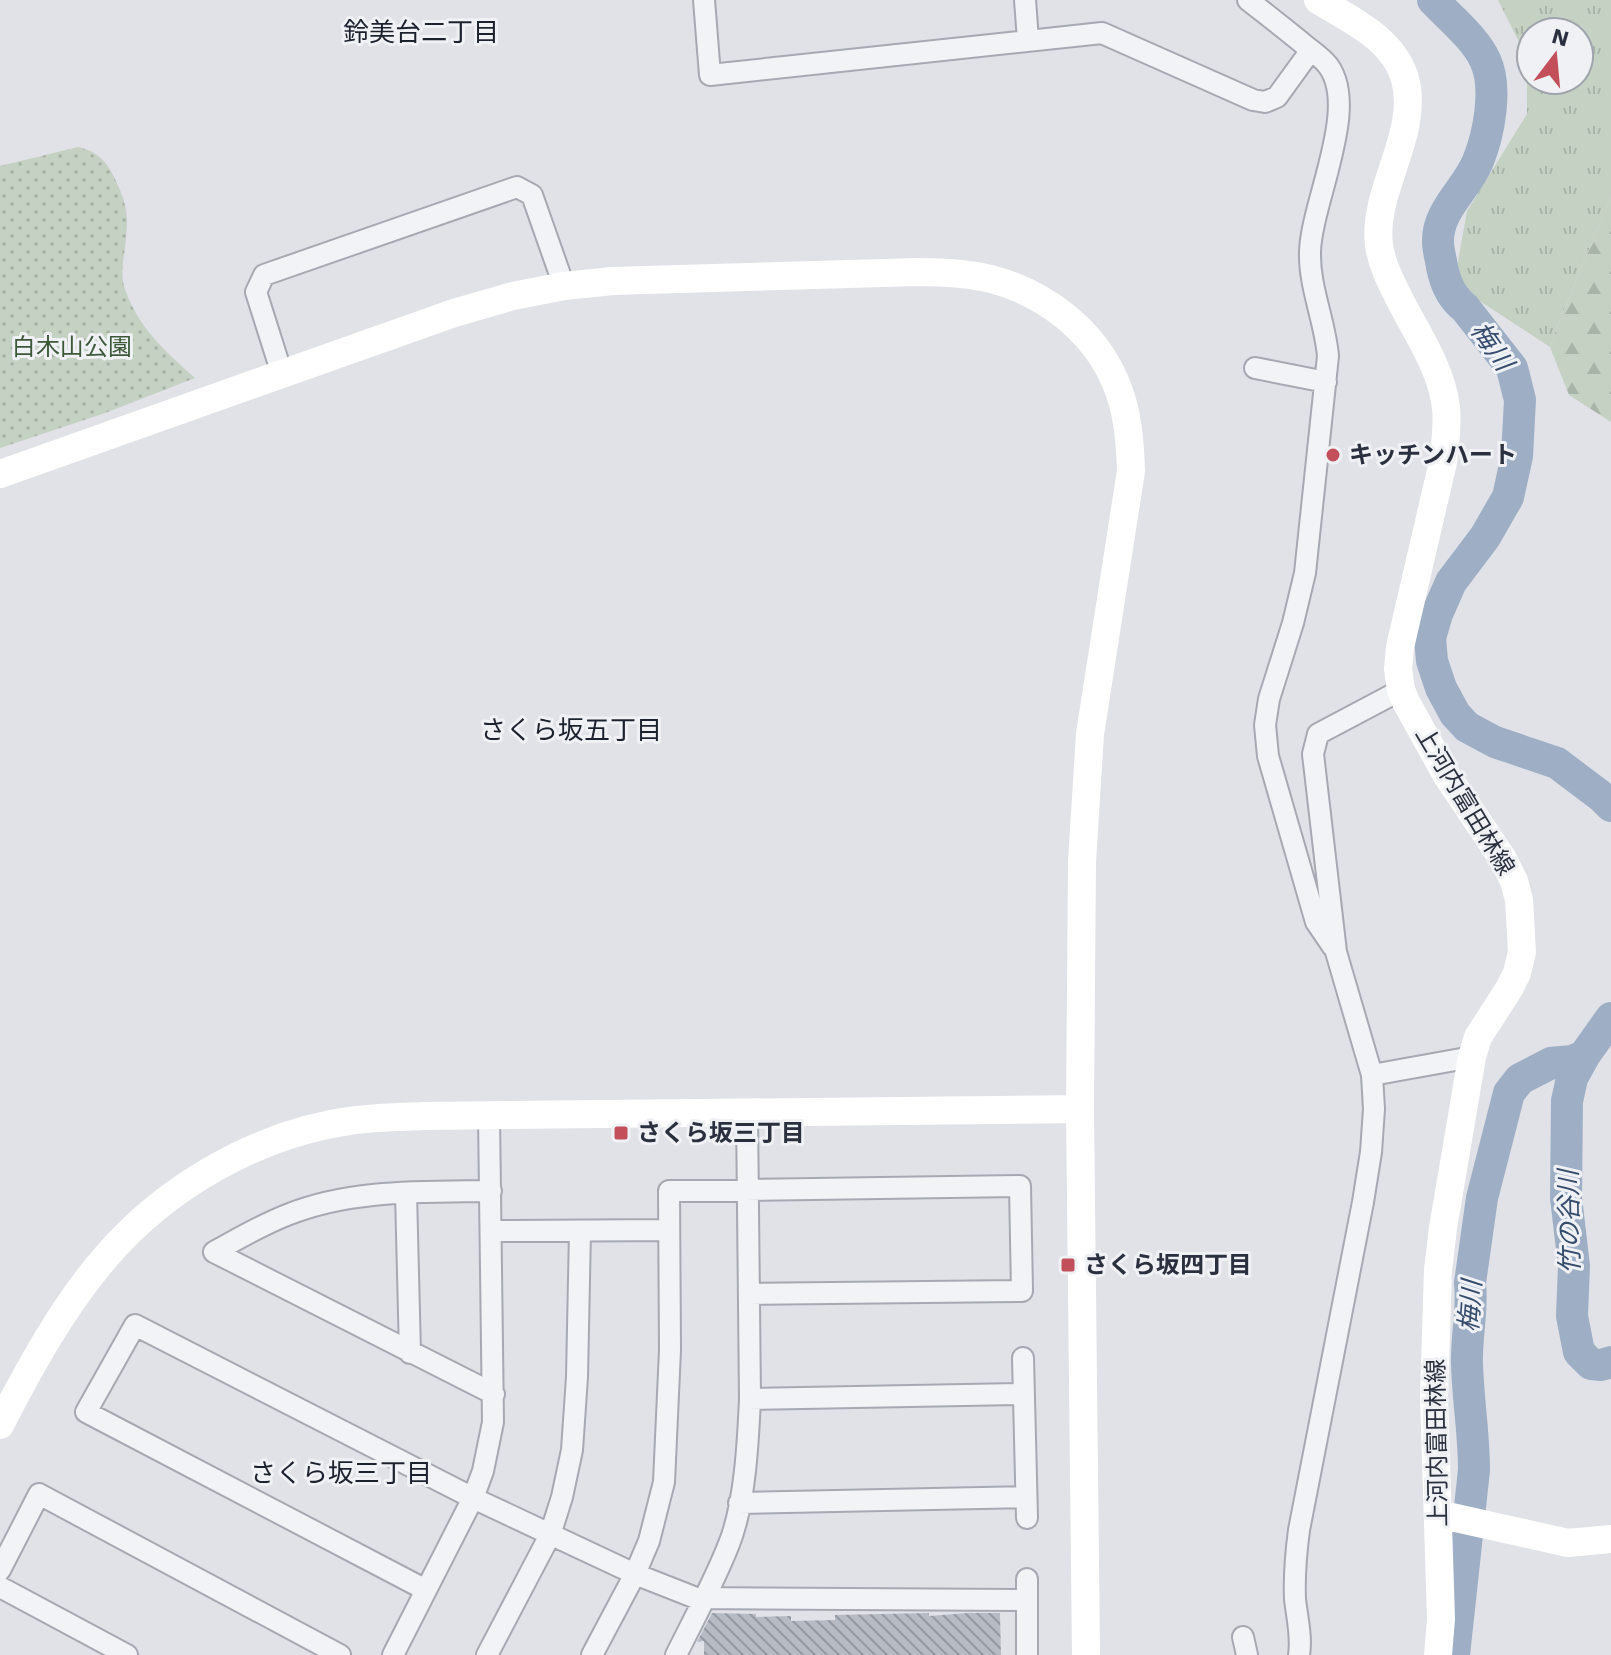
<svg xmlns="http://www.w3.org/2000/svg" width="1611" height="1655" font-family="'Work Sans','Noto Sans JP',sans-serif">
	<style>
		.grass { fill: url(#grass-tufts); fill-rule: evenodd }
		.forest { fill: url(#forest-firs) }
		.park { fill: url(#park-dots) }
		.lines { fill: none; stroke-linecap: round; stroke-linejoin: round }
		.river { stroke: #9eafc5; stroke-width: 32 }
		.building { fill: url(#building-back-hatch) }
		.street-casing { stroke: #a6a9b2; stroke-width: 24 }
		.street { stroke: #f2f3f6; stroke-width: 20 }
		.secondary { stroke: #fff; stroke-width: 28 }
		.poi-dot { fill: #c34f5a; stroke: #eff1f5; stroke-width: 3 }
		.labels { text-anchor: middle; stroke-width: 6; stroke-linejoin: round; paint-order: stroke }
		.park-label { font-size: 24px; fill: #3d5838; stroke: #eff1f5 }
		.poi-label { font-size: 24px; font-weight: bold; fill: #2a303e; stroke: #eff1f5; text-anchor: start }
		.street-label { font-size: 24px; fill: #2a303e; stroke: #eff1f5 }
		.neighbourhood-label { font-size: 26px; fill: #1c212e; stroke: #eff1f5 }
		.water-label { font-size: 26px; font-style: italic; fill: #374d6e; stroke: #eff1f5 }
	</style>
	<defs>
		<pattern id="grass-tufts" width="24" height="20" patternUnits="userSpaceOnUse" patternTransform="scale(2)"><rect width="24" height="20" fill="#c5d1c2"/><path d="M3 7l-1-3M5 7V3M7 7l1-3M15 17l-1-3M17 17v-4M19 17l1-3" fill="none" stroke="#a9b4a8"/></pattern>
		<pattern id="forest-firs" width="22" height="20" patternUnits="userSpaceOnUse" patternTransform="scale(2)"><rect width="22" height="20" fill="#c5d1c2"/><path d="M5 1l3.5 6h-7zM16 11l3.5 6h-7z" fill="#a9b4a8"/></pattern>
		<pattern id="park-dots" width="8" height="8" patternUnits="userSpaceOnUse" patternTransform="scale(2)"><rect width="8" height="8" fill="#c5d1c2"/><path d="M2 2h.1M6 6h.1" fill="none" stroke="#a9b4a8" stroke-width="1.8" stroke-linecap="round"/></pattern>
		<pattern id="building-back-hatch" width="6" height="6" patternUnits="userSpaceOnUse" patternTransform="scale(2)"><rect width="6" height="6" fill="#b7bcc4"/><path d="M-1 5l2 2M0 0l6 6M5-1l2 2" fill="none" stroke="#9599a1"/></pattern>
	</defs>
	<rect width="100%" height="100%" fill="#e0e2e8"/>
	<path class="grass" d="M1498,0H1611V196L1559,322L1550,347L1466,292L1457,267L1467,211L1527,114V58ZM1531,32H1579V80H1531Z"/>
	<path class="forest" d="M1611,196V422L1569,395L1550,347L1559,322Z"/>
	<path class="park" d="M78,147C96,151 106,160 114,177C125,200 129,211 126,237C125,253 120,271 124,286C136,326 166,352 195,378L105,413L0,448V166Z"/>
	<g class="lines">
		<path class="river" d="M1433,0C1449,17 1476,39 1485,60C1498,87 1489,134 1478,161C1467,189 1437,210 1438,242C1438,250 1441,259 1442,267C1445,282 1452,298 1465,308L1512,368L1520,400L1517,456L1508,497L1485,537L1451,582L1437,614L1430,638L1432,661L1441,688L1455,714L1467,727L1495,742L1557,763L1602,797L1611,806
			M1584,1056L1572,1078L1567,1101L1566,1198L1574,1266L1572,1316L1579,1352L1591,1364L1601,1365L1611,1362
			M1454,1655L1474,1470C1474,1434 1468,1400 1467,1364C1466,1337 1473,1310 1470,1283L1482,1198L1509,1093L1520,1079L1551,1063L1572,1061L1584,1056L1611,1018"/>
	</g>
	<path class="building" d="M712,1613L756,1614V1617L791,1616V1621L835,1620V1615L929,1613V1616L968,1613H1000L1001,1655H704V1641L697,1642Z"/>
	<g class="lines">
		<defs>
			<path id="street" d="M704,0L710,75L1102,33L1253,100L1265,102L1277,97L1311,50
				M1025,0L1028,40
				M1248,0C1266,14 1284,28 1301,42C1309,49 1318,55 1325,62C1363,102 1311,202 1310,252C1309,287 1325,321 1328,356L1305,573L1293,623L1269,699L1265,725L1268,756L1316,922L1333,947
				M1255,368L1326,382
				M282,374L256,292L264,275L517,187L532,195L564,286
				M1372,1075L1472,1057
				M406,1193L410,1353
				M491,1231L669,1230
				M214,1252L494,1394
				M214,1252C238,1239 261,1225 287,1215C351,1189 423,1192 491,1191
				M1023,1358L1027,1518
				M750,1399L1024,1394
				M739,1503L1026,1497
				M0,1570L39,1494L340,1655
				M0,1587L127,1655
				M426,1590L86,1412L135,1325L473,1498L635,1574L696,1598L1027,1600
				M1243,1637L1247,1655
				M393,1655L473,1498L483,1471L493,1422L489,1116
				M487,1655L550,1535L562,1497L572,1450L577,1377L580,1231
				M592,1655L635,1574L649,1541L664,1482L670,1350L669,1191L1020,1186L1022,1291L749,1294
				M676,1655C694,1619 714,1582 729,1544C745,1504 748,1443 750,1399L747,1112
				M1027,1655V1579
				M1299,1655C1302,1636 1297,1618 1295,1599C1294,1576 1296,1553 1299,1530L1363,1202L1371,1152L1374,1109L1372,1075L1336,952L1313,754L1318,734L1401,690"/>
		</defs>
		<use href="#street" class="street-casing"/>
		<use href="#street" class="street"/>
		<path class="secondary" d="M1318,0C1351,20 1394,39 1405,79C1420,134 1372,190 1379,245C1382,266 1392,284 1401,302C1418,335 1442,370 1446,408C1448,426 1445,444 1443,462L1400,647L1398,669L1401,690L1406,702L1447,776L1503,859L1514,881L1519,900L1522,952L1517,973L1509,989L1478,1037L1472,1057L1443,1228L1438,1270L1434,1397L1441,1619L1438,1655
			M0,474L454,313L513,296L564,286L613,281L918,272C943,272 967,273 991,279C1045,293 1093,330 1115,381C1128,410 1130,441 1131,471L1090,734L1082,862L1080,1109L1086,1655
			M0,1425C29,1369 62,1308 104,1259C166,1186 260,1132 356,1120C378,1117 401,1117 423,1116L1080,1109
			M1438,1514L1568,1543L1611,1539"/>
	</g>
	<g class="poi-dot">
		<circle cx="1333" cy="455" r="8"/>
		<rect x="613" y="1125" width="16" height="16" rx="4"/>
		<rect x="1060" y="1257" width="16" height="16" rx="4"/>
	</g>
	<g class="labels">
		<g class="park-label">
			<text x="72" y="355">白木山公園</text>
		</g>
		<g class="poi-label">
			<text x="1349" y="463">キッチンハート</text>
			<text x="637" y="1141">さくら坂三丁目</text>
			<text x="1084" y="1273">さくら坂四丁目</text>
		</g>
		<g class="street-label">
			<text transform="translate(1465 801) rotate(59)" y="8">上河内富田林線</text>
			<text transform="translate(1437 1443) rotate(-91)" y="8">上河内富田林線</text>
		</g>
		<g class="neighbourhood-label">
			<text x="421" y="41">鈴美台二丁目</text>
			<text x="571" y="739">さくら坂五丁目</text>
			<text x="341" y="1482">さくら坂三丁目</text>
		</g>
		<g class="water-label">
			<text transform="translate(1492 346) rotate(55)" y="9">梅川</text>
			<text transform="translate(1569 1222) rotate(-91)" y="9">竹の谷川</text>
			<text transform="translate(1470 1306) rotate(-86)" y="9">梅川</text>
		</g>
	</g>
	<g transform="translate(1555 56) rotate(16)"><circle r="38" fill="#eff1f5" stroke="#a0a4ac" stroke-width="2"/>
	<path d="M0-6L14 30L0 20L-14 30Z" fill="#c34f5a"/>
	<text y="-12" font-size="22" font-weight="bold" text-anchor="middle" fill="#2a303e">N</text>
	</g>
</svg>
